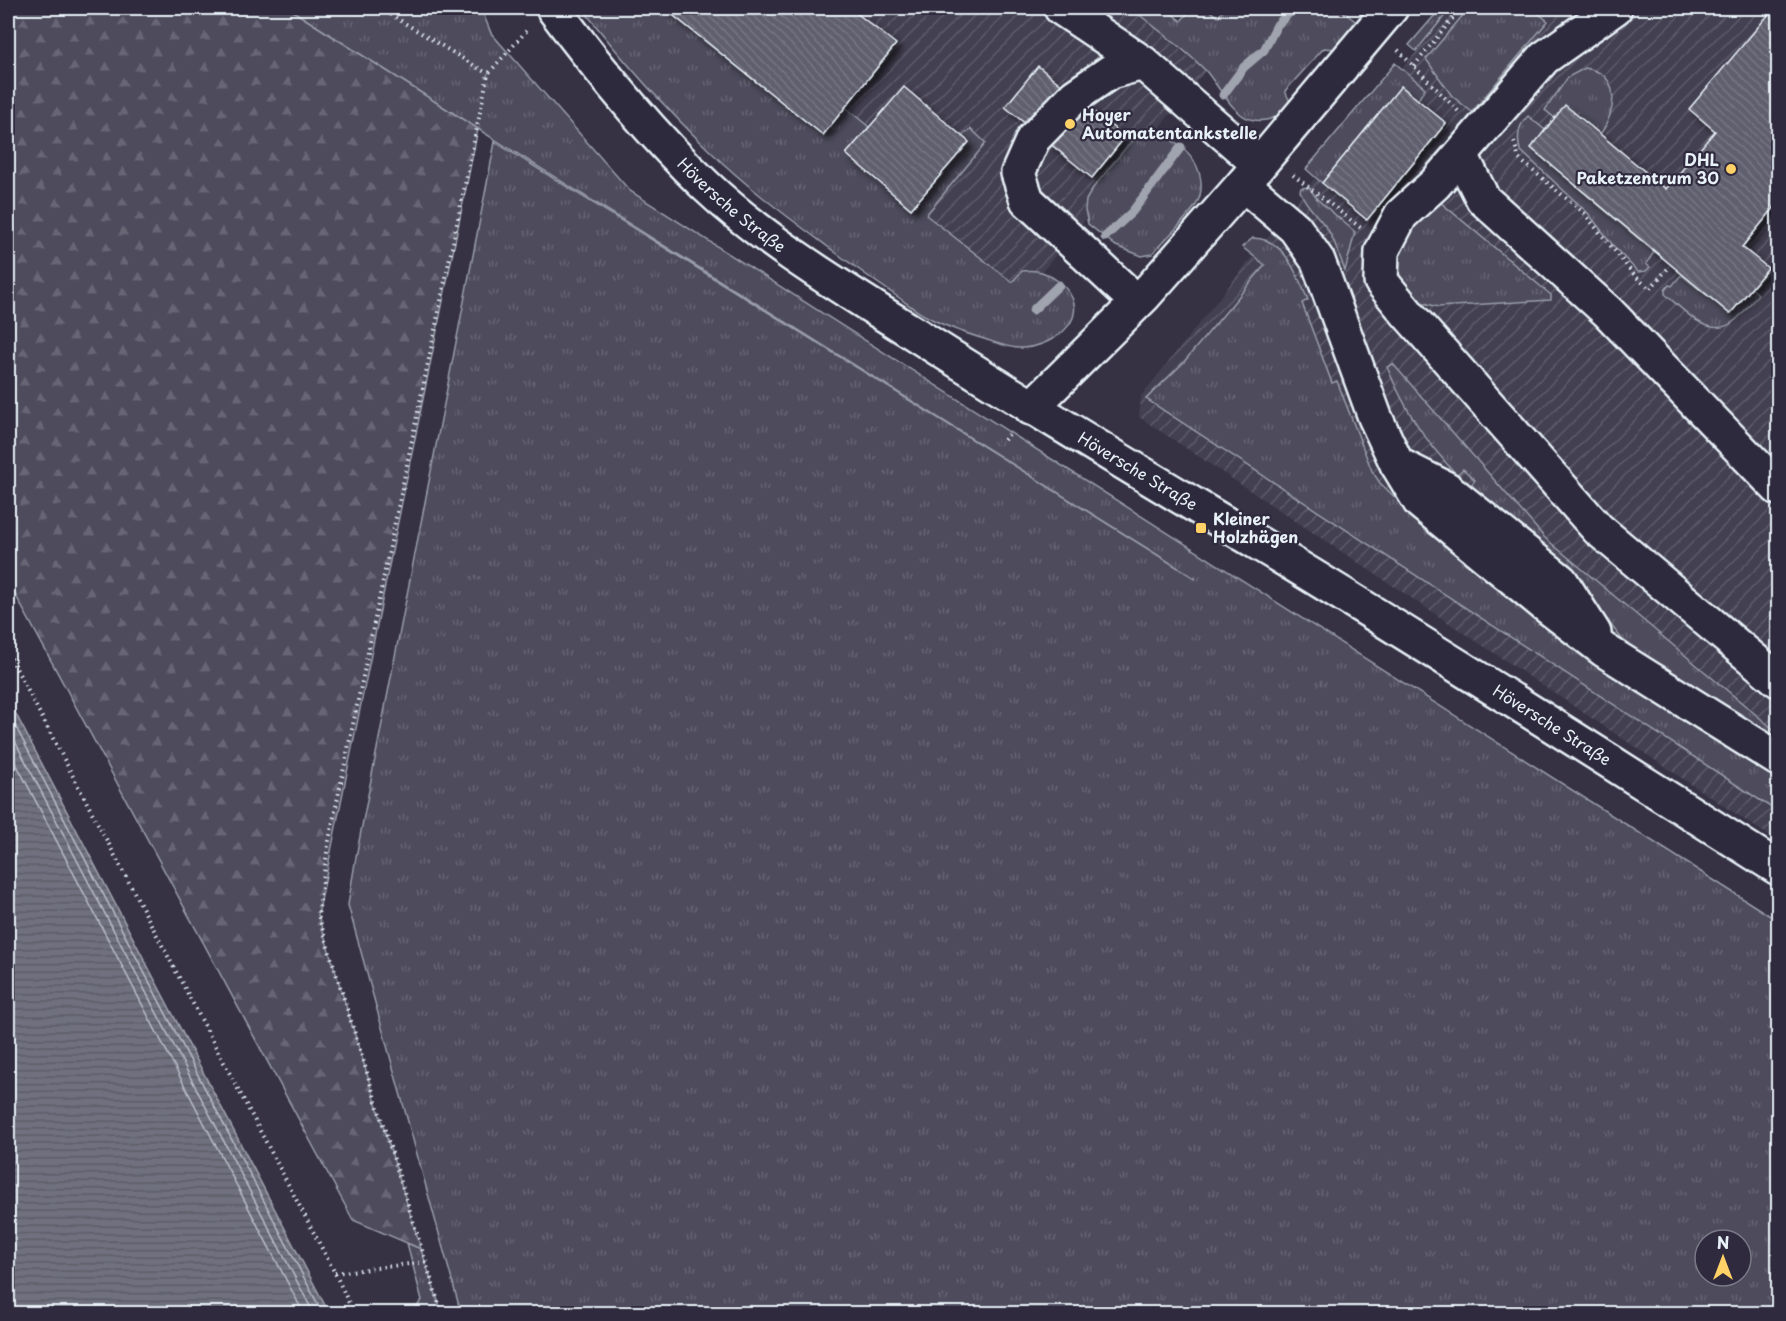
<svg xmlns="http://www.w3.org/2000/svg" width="1786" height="1321" font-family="'Playpen Sans',sans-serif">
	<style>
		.industrial { fill: url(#industrial-furrows) }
		.grass { fill: url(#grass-tufts); stroke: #9a9eaa; stroke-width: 1.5; fill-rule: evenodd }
		.forest { fill: url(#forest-firs); stroke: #9a9eaa; stroke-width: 1.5 }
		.water { fill: url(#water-rules); stroke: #a0a4af; stroke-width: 1.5 }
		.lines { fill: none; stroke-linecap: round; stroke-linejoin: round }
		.shore { stroke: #b8bec8; stroke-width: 1.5 }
		.stream { stroke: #a0a4af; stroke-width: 9 }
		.building { fill: url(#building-back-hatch); stroke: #e8f1f8; stroke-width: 1.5; filter: url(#shadow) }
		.minor-casing { stroke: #e8f1f8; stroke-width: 38 }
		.path { stroke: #e8f1f8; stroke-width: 4; stroke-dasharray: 1.5 4.5; stroke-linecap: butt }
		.minor { stroke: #2f2a3d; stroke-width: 33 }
		.poi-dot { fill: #ffd166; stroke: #2f2a3d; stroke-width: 2 }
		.labels { text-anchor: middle; stroke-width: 4.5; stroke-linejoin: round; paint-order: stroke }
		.poi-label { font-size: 16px; font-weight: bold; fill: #e8f1f8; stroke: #2f2a3d; text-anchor: start }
		.street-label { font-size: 16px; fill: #e8f1f8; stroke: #2f2a3d }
	</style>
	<defs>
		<pattern id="industrial-furrows" width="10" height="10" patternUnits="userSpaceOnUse" patternTransform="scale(1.5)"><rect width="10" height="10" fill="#433f51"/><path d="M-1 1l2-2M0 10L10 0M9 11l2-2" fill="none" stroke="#5e5b6b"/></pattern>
		<pattern id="grass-tufts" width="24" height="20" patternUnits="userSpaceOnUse" patternTransform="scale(1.5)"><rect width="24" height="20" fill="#4d4b5c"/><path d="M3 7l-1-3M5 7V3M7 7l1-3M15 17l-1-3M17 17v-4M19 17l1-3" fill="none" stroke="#676574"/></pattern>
		<pattern id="forest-firs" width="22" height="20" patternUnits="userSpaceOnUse" patternTransform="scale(1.5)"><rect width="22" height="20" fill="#4d4b5c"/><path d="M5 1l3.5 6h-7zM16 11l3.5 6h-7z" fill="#676574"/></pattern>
		<pattern id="water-rules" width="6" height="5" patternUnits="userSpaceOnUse" patternTransform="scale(1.5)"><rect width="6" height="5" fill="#70717f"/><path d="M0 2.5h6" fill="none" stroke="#5b5c64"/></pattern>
		<pattern id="building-back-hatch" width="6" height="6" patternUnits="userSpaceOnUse" patternTransform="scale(1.5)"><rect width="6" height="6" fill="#605e6e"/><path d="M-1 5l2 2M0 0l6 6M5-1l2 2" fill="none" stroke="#777683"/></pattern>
		<filter id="shadow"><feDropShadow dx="5.5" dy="5.5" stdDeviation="3" flood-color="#0009"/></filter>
	</defs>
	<rect width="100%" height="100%" fill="#363244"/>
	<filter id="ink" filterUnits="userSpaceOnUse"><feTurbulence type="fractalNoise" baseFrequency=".0167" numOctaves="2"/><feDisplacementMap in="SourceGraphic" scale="12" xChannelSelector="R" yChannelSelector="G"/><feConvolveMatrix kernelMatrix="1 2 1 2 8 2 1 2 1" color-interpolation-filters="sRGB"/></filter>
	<g filter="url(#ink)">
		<path class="industrial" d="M622,8H1131L1205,71L999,325Z
			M1451,8H1778V842L1139,417L1141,396Z"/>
		<path class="grass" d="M288,8H481L491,33L630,191L1778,921V1313H461L348,905L356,857L495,142L1196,579L478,129ZM1705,1240H1741V1276H1705Z
			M582,8H664L823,135L845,107L869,127L847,154L911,209L968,142L962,136L971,129L986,143L926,215L1012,282L1022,271C1038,269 1046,272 1059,282C1097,313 1058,346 1022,348C1012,349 997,343 987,340C968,334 945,327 928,317C917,312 908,304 898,297C874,281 851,264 828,247C788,217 747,187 712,153C665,108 621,59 582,8Z
			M1131,8H1165L1181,21L1192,8H1206L1218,17L1225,8H1338L1358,23L1336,49L1324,48L1285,91L1291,104C1279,117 1267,124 1250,119C1233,114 1217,84 1206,71C1184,48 1155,28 1131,8Z
			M1441,8H1451L1416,51L1409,45Z
			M1469,8H1531L1548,21L1472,112L1452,96L1426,59Z
			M1395,63L1425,88L1418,100L1401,86L1322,183L1306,169Z
			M1585,68C1623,74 1616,112 1600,135L1555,118L1545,110L1568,77Z
			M1528,116L1545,130L1532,149L1654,252L1646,264L1650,267L1646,271L1638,272L1616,249L1588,213L1520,150C1517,138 1518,125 1528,116Z
			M1153,131C1166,134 1174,141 1184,149C1199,162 1207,186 1196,205C1187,219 1164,240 1152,254L1142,256L1116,246L1088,224L1085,210L1086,200L1093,188L1128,145L1142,133Z
			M1309,187L1317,199L1355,232L1345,271C1340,257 1336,243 1328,230C1319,216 1306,207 1300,191L1301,188Z
			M1436,200L1440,202L1551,295V300L1438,307C1432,305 1425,304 1420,301C1396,288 1392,257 1404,235C1411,222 1426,211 1436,200Z
			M1253,238C1285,238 1297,275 1308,300L1302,303L1332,383L1337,381L1372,471L1380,483L1402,504L1778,774V812L1146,399L1183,363L1265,265L1242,247Z
			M1681,275L1730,314L1752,288L1758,294C1750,303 1743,315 1733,322C1708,340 1683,309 1665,294V290L1669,285L1672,286Z
			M1393,364L1545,538L1778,733V745L1645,661L1625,643L1582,588L1470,486L1475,480L1463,469L1457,475C1425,441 1405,410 1387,367Z
			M407,1243L421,1249L442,1313H412L422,1300Z"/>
		<path class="forest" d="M8,8H288L478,129L318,915L421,1249L353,1220L8,581Z"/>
		<path class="water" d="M8,699L329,1313H8Z"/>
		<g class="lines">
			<path class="shore" d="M8,712L323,1314
				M8,728L314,1314
				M8,748L304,1314"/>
			<path class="stream" d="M1223,95L1244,67L1264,50L1277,25L1294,8
				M1105,237L1132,212L1181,147
				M1033,310L1059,285"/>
		</g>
		<path class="building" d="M664,8H850L896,44L823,135Z
			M1774,8H1778V203L1742,247L1768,268L1730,314L1531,148L1565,105L1666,189L1715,131L1689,109Z
			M1038,66L1125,137L1092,178L1005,107Z
			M1401,86L1446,123L1367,220L1322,183Z
			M904,87L969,142L911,209L846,154Z"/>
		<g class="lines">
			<defs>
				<g id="minor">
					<path id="s1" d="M553,8C599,70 648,131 705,185C764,241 841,287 909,330C1024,404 1141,473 1258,543C1433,648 1605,759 1778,868"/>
					<path d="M1061,8L1143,63"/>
					<path d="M1615,8L1544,58L1435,184L1401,215L1382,251L1381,281L1407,313L1598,529L1778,680"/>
					<path d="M1461,155L1483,199L1608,312L1778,488"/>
					<path d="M1243,184L1295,228L1318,261L1375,417L1397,464L1420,502L1544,604L1604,650L1778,759"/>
					<path d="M1137,302L1027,200L1018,173L1033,139L1075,96L1110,72L1143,63L1259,164"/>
					<path d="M1031,408L1144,296L1243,184L1391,8"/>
					<path d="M1397,464L1447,489L1561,581L1594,633"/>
				</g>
			</defs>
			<use href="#minor" class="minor-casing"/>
			<path class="path" d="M380,8L488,74
				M1398,50L1458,111
				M1414,66L1461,8
				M1514,142L1519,159L1584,213L1635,276L1650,289L1670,266
				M1293,175L1361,228
				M1004,440L1011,432
				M8,653L335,1273L354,1314
				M335,1273L426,1262
				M442,1314L318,915L328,845L488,74L529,28"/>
			<use href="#minor" class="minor"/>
		</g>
	</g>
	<g class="poi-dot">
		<circle cx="1070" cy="124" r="6"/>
		<circle cx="1731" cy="169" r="6"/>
		<rect x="1195" y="522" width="12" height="12" rx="3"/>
	</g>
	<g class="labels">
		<g class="poi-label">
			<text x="1082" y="121">Hoyer<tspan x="1082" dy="18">Automatentankstelle</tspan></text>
			<text x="1719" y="166" text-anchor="end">DHL<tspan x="1719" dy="18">Paketzentrum 30</tspan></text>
			<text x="1213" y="525">Kleiner<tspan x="1213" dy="18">Holzhägen</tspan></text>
		</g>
		<g class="street-label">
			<text dy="6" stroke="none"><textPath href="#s1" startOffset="267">Höversche Straße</textPath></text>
			<text dy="6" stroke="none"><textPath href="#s1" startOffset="753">Höversche Straße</textPath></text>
			<text dy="6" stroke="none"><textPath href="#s1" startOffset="1239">Höversche Straße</textPath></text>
		</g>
	</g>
	<rect width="1786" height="1321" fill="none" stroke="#2f2a3d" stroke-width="30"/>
	<rect x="15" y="15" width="1756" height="1291" fill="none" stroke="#e8f1f8" stroke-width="2" filter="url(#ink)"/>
	<g transform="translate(1723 1258)"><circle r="28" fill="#2f2a3d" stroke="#797a88" stroke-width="1.5"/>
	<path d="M0-4.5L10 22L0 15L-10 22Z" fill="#ffd166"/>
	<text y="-9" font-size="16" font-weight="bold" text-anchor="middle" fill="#e8f1f8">N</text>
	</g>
</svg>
